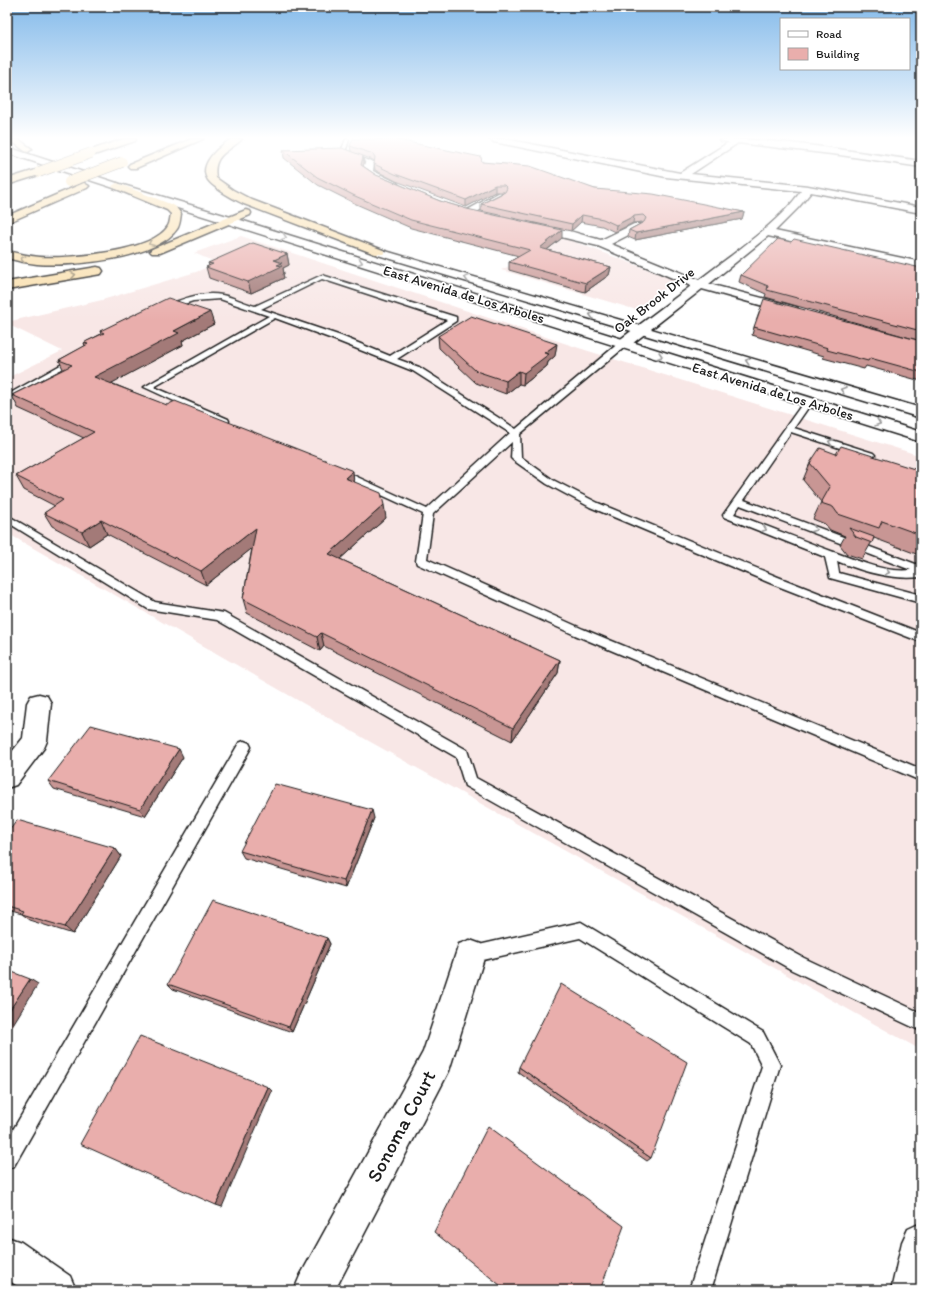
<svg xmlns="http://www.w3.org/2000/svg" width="928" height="1297" font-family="Itim,sans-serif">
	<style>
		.built { fill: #f8e7e6 }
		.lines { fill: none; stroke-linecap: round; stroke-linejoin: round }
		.service-casing { stroke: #1c1c1c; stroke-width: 3 }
		.minor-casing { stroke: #1c1c1c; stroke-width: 3 }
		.secondary-casing { stroke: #1c1c1c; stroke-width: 3 }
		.motorway-casing { stroke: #1c1c1c; stroke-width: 3 }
		.service { fill: #fff; fill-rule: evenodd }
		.minor { fill: #fff; fill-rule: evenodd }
		.secondary { fill: #fff; fill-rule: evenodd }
		.motorway { fill: #f9deab; fill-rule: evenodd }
		.motorway-bridge-casing { stroke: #1c1c1c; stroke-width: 11; stroke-linecap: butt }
		.motorway-bridge { stroke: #f9deab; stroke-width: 10 }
		.wall { fill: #c89694; stroke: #1c1c1c }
		.shaded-wall { fill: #a37a78; stroke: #1c1c1c }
		.building { fill: #e9aeac; stroke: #1c1c1c }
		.oneway { stroke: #999 }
		.oneway2 { stroke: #96876b }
		.labels { text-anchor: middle; stroke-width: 3.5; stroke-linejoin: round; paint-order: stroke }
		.far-street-label { font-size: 14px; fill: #1c1c1c; stroke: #fff }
		.near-street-label { font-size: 20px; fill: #1c1c1c; stroke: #fff }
	</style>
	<rect width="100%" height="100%" fill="#fff"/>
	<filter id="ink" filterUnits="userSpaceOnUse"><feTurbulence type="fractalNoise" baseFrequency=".025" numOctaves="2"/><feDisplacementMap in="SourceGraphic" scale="8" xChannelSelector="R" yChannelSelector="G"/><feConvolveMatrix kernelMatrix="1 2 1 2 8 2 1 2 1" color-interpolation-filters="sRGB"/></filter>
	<g filter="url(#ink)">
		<path class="built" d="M241,236L579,348L921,456V1050L367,740L7,533V378L62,351L7,324V322L102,300L196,272L217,263L194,253Z
			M564,238L676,280L637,310L501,270Z"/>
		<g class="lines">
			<defs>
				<path id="service" d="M346,139L349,140L346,149L347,152L371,162V164L343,154L342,149Z
					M322,275L456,317V321L397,359L419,367L516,429L620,342H626V346L520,434L521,457L553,480L598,503L778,577L921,633V642L770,583L590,507L547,484L513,460L511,458L512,442L433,514L427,559L583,629L921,769V781L575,635L417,564L416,561L423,514L336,474L334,472L336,470H342L427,509L510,433L413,371L335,340L275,318L154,387L228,419L229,421L228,423H222L144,387L269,316L220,299L193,301L166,310L162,308L164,307C181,299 202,291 222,295C233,297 244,303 255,306ZM322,279L447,320L390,356L341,336L261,309Z
					M73,358H76L80,360L54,377L7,401V395Z
					M808,399L812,402L794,428L873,453L875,455L873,457H867L791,432L744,500L921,566V577C891,580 864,572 837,561L839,573L921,595V603L830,578L825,557L724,517L723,515L805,400ZM740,505L911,570C883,573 857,560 831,551C799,539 767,526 734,514Z
					M7,515L155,602L224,613L467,750L476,778L804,958L921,1013V1031L792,970L465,786L456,757L217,620L148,609L7,522Z
					M244,741L249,743L251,747L249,751L14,1166L7,1169V1140L239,743Z
					M581,922L763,1032L780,1065L711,1290H689L762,1066L751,1044L580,938L470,963L464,961L462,955L464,949L470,947Z"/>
				<path id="minor" d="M490,139H505L680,173L729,142L721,141L720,139C787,139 855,152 921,161V167L840,155L738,143L691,174L808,186L921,207V213L811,192L798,208L775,231L921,262V270L768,236L709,284L797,307L798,310L797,313L792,314L702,289L628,347L623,348L618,347L616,344L618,341L691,286L598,246L528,229L527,227L528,225C542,221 585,236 601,240L634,224H642L643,226L642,228L611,244L699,280C731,255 778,224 801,191L666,177L494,142Z
					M369,160L374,163L373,171L396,182L398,184L396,186H390L365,174L363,172L364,163Z
					M500,192L505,195L504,197L471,215H463L462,213Z
					M39,694L47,696L51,703L47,741L44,748L16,785L7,788V758L23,738L27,703L31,696Z
					M470,940L481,944L485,955L449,1071L335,1290H294L300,1276L423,1052L459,944Z
					M921,1223V1290H891L902,1242L908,1229Z
					M7,1237L21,1242L70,1276L76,1290H23L7,1279Z"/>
				<path id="secondary" d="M7,147L120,184L234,218L921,432V442L114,188L7,153Z
					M382,250L921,408V418L378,255L376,253L378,251Z"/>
				<path id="motorway" d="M9,139H18L32,149L28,152L25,151Z
					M124,139H136L135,141L94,155H88L87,153L88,151Z
					M192,139H203L136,168H130L128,166L130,164Z
					M232,139H242C229,152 212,154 216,178L233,190L252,200L383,250L385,252L383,254H375L244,204C234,199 215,189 208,180C197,165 220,145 232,139Z
					M39,169L44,172L42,174L7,185V179Z
					M84,183L89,186L87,188L7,223V216Z
					M117,183L175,206L181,214C180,219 180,225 177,229C157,259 71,267 37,264C27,263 17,261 7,258V251C18,253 28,256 40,257C68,259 153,252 168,226C170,223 170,218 171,214L167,210L114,188L112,186Z
					M246,210L250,211L251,213L250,215L160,253H152L150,251L152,249Z
					M97,267L101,268L103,271L101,274L7,290V282Z"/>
			</defs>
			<use href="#service" class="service-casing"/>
			<use href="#minor" class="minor-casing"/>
			<use href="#secondary" class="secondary-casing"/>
			<use href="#motorway" class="motorway-casing"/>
			<use href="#service" class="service"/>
			<use href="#minor" class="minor"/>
			<use href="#secondary" class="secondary"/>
			<use href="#motorway" class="motorway"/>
			<defs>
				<path id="motorway-bridge" d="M39,172L91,153
					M69,182L122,162"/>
			</defs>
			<use href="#motorway-bridge" class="motorway-bridge-casing"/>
			<use href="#motorway-bridge" class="motorway-bridge"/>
		</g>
		<path class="wall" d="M350,146L482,162L595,189L744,212L742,219L635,240L628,237L629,230L642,223V222L633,223L615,232L602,226L581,222L571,231L481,211V204L504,192H495L466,207L396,181L375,170L374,162L373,160L363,156L364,163L363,166L376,175L440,201L562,238L547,250L611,267L609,275L585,292L509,270V262L519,256L411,228L356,204L318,185L284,158L283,150L351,151Z
			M287,254L289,265L283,268L284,274H283L284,278L251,293L209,278L206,267L209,266L208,263Z
			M921,268V341L765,297L766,294L739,282L741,275Z
			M214,324L182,341L183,345L111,383L354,482L386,518L340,559L560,660L558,673L512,741L324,646L320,651L247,613L243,599L252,548L206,585L107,534L89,546L52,526L44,513L55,506L24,490L16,476L84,438L18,408L12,395L63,369L59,360L85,346L84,343L101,334L100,331Z
			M754,327L921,341V381L866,366L864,369L823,358L824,356L752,335Z
			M438,336L555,356L548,362L547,366L523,385L519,384L506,394L476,383L439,348Z
			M836,454L921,471V551L919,555L874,538L862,559L847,554L840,545L845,536L830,530L825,524L813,519L821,502L803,480L810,463Z
			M183,757L145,816L54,789L48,781Z
			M374,818L346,888L244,858L240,851Z
			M7,834L115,848L121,856L73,934L29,920L21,914L7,910Z
			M327,938L330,944L292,1032L173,989L168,984Z
			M519,1067L651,1158L647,1161L518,1072Z"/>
		<path class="shaded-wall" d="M363,156L364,163L362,173L361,165Z
			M495,185V192L466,207V200Z
			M744,212L742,219L635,240L636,233Z
			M582,215L581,222L571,231L572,224Z
			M634,216L633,223L615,232L616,225Z
			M562,230V238L539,256L540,248Z
			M287,254L289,265L283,268L284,274H283L284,278L251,293L248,282L274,260Z
			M611,267L609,275L585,292L586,283Z
			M210,312L214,324L182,341L183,345L99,390L94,377L174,331Z
			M557,344L555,356L548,362L547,366L523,385L524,373L544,353Z
			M519,371V384L506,394V381Z
			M353,471L354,485L345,478Z
			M384,505L386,518L331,567L329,554Z
			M101,520L107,534L89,546L82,532Z
			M256,528L260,542L206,585L201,571Z
			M321,633L324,646L320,651L317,637Z
			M560,660L558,673L512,741L513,728Z
			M179,749L183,757L145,816L140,809Z
			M372,810L374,818L346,888L344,881Z
			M115,848L121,856L73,934L65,927Z
			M327,938L330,944L292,1032L289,1027Z
			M30,979L38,984L7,1034V1014Z
			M268,1087L272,1091L222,1207L216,1205Z"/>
		<path class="building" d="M353,139H393L481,157L482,162L530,166L595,189L653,194L744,212L636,233L629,230L644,222L646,218L643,215L634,216L616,225L603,219L582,215L572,224L481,204L505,192L507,188L504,185H495L466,200L395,174L374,164L375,157L373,154L350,146Z
			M342,148L363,156L361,165L376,175L440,201L467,209L562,230L540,248L611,267L586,283L509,262L530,250L411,220L355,196L317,177L283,150Z
			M778,239L791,242L794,239L921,268V331L767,290L768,286L741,275Z
			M253,243L287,254L274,260L282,263L277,265L282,266L248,282L206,267L213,264L208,263Z
			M168,298L210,312L174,331L179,333L94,377L167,405L175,401L353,471L345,478L381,493L384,505L329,554L560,660L513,728L321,633L317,637L243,599L256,528L201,571L101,520L82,532L44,513L63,500L16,476L94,432L12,395L72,365L59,360L88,344L84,343L87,341L104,333L100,331Z
			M764,299L921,341V372L870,358L868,361L827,350L828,348L754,327Z
			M471,316L557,344L544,353L549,354L524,373L519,371L506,381L476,371L438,336Z
			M841,446L921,471V535L882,521L879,528L838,514L833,507L821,503L830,487L810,463L820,448L836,454Z
			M849,528L874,537L872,543L856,537Z
			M91,725L179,749L140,809L48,781Z
			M275,784L372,810L344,881L240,851Z
			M17,820L115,848L65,927L21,914L23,911L7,906V834Z
			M213,900L327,938L289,1027L168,984Z
			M7,970L30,979L7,1014Z
			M561,984L687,1062L651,1158L519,1067Z
			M140,1036L268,1087L216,1205L80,1144Z
			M488,1126L624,1226L600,1290H506L434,1232Z"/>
		<defs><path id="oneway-chevron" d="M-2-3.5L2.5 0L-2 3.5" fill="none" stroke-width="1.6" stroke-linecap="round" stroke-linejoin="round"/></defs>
		<g class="oneway">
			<use href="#oneway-chevron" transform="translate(284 237) rotate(18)"/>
			<use href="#oneway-chevron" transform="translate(360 262) rotate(18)"/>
			<use href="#oneway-chevron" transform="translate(467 278) rotate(-164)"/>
			<use href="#oneway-chevron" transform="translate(592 315) rotate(-164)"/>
			<use href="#oneway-chevron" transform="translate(660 356) rotate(17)"/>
			<use href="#oneway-chevron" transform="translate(748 361) rotate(-163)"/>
			<use href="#oneway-chevron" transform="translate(843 390) rotate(-163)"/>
			<use href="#oneway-chevron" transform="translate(878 423) rotate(17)"/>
			<use href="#oneway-chevron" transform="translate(831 442) rotate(-162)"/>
			<use href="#oneway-chevron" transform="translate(764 529) rotate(21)"/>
			<use href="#oneway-chevron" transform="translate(814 529) rotate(21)"/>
			<use href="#oneway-chevron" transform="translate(887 572) rotate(11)"/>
		</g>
		<g class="oneway2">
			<use href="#oneway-chevron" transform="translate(151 243) rotate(157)"/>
			<use href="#oneway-chevron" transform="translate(23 259) rotate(-168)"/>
			<use href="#oneway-chevron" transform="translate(73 275) rotate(-10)"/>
		</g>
	</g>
	<linearGradient id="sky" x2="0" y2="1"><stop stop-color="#84baea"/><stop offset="0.43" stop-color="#fff"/><stop offset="1" stop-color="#fff" stop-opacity="0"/></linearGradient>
	<rect width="928" height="320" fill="url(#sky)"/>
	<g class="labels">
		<g class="far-street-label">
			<text transform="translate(464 294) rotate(17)" y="5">East Avenida de Los Arboles</text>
			<text transform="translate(654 300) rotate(-38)" y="5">Oak Brook Drive</text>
			<text transform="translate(773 391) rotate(17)" y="5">East Avenida de Los Arboles</text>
		</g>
		<g class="near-street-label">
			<text transform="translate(401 1126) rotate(-62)" y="7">Sonoma Court</text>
		</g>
	</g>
	<rect width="928" height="1297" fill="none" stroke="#fff" stroke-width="24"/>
	<rect x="12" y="12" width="904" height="1273" fill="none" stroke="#1c1c1c" stroke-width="1.5" filter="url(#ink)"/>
	<rect x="780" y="18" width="130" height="52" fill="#ffffff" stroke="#a4a4a4"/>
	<rect x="788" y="31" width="20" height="6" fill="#ffffff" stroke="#a4a4a4"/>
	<text x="816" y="38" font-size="12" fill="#1c1c1c">Road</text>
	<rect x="788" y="48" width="20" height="12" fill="#e9aeac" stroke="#a4a4a4"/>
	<text x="816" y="58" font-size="12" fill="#1c1c1c">Building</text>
</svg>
